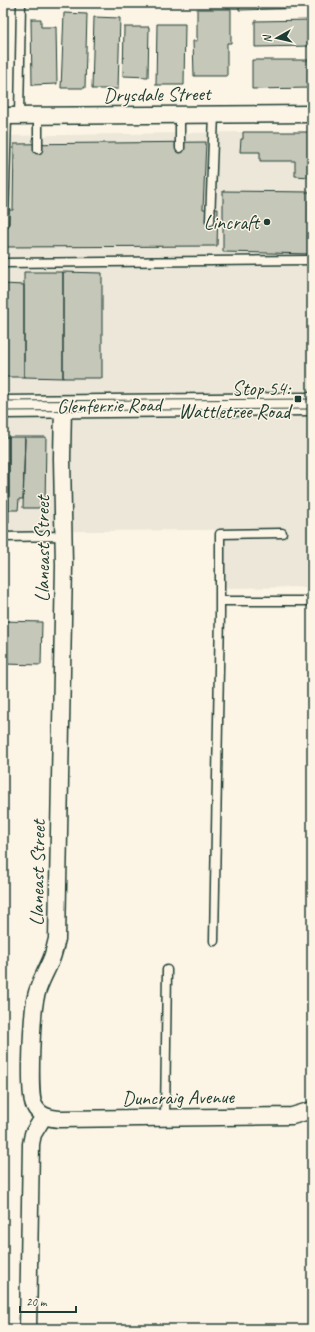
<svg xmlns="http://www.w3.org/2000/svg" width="315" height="1332" font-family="Caveat,sans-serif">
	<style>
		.built { fill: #ece7d8 }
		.building { fill: #c5c7b9; stroke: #1f3d34 }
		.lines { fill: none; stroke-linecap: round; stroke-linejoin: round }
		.service-casing { stroke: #1f3d34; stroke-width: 11 }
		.minor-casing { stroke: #1f3d34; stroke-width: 19 }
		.primary-casing { stroke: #1f3d34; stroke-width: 25 }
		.service { stroke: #fcf5e5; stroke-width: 8 }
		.minor { stroke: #fcf5e5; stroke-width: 16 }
		.primary { stroke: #fcf5e5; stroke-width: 22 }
		.tram { stroke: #1f3d34; stroke-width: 1 }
		.poi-dot { fill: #1f3d34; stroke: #fcf5e5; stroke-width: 1.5 }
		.labels { text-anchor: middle; stroke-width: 3; stroke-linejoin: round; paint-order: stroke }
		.street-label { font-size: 20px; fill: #1f3d34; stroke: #fcf5e5 }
		.poi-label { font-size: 20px; fill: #1f3d34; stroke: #fcf5e5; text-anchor: end }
	</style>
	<rect width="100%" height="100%" fill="#fcf5e5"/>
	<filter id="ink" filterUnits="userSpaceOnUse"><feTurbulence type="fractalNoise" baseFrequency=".025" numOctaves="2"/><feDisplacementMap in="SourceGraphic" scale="8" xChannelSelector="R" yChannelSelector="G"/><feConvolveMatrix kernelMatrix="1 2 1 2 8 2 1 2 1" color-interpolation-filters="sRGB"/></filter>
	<g filter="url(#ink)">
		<path class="built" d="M243,132H312V587L224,588V539L282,538V529L3,532V136Z"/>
		<path class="building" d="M239,3H312V8L239,10Z
			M197,9H231V43H227V76H194L193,41H197Z
			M64,13L87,14L85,88H61Z
			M94,17L120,18L118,89H92Z
			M31,19H41V27H56L57,84L32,85Z
			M312,20V46L255,47V21Z
			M157,24H185L184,85H156Z
			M124,27H149L148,77L123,76Z
			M3,59H7V91H3Z
			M252,60H312V88L252,89Z
			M243,132H312V191H311L310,177L295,176V161H260V152H240L241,139H243Z
			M206,142L203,209H218L217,246L3,247V210H13L14,144Z
			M223,191L312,192V254L223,252Z
			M24,272H63V378L24,377Z
			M63,272L102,273V378H63Z
			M3,284L24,285V377H3Z
			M3,437H9V523H3Z
			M9,437H25L23,499H19L18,510H9Z
			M25,437H46L45,508H23Z
			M3,621L42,622L41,665L3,664Z"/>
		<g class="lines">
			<defs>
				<path id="service" d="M180,115V148
					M19,116L21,3
					M38,116V149
					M210,221L214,114
					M4,224L7,116
					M3,263L312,260
					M3,537L65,536
					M220,601H312
					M214,941L220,613V534L282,533
					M165,1118L167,970"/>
				<path id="minor" d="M3,116L312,114
					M63,406L62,458L64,565L57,939C55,946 54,953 51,960C46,972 39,983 36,996C32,1011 28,1094 34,1105C39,1116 49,1118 59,1119L292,1116L312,1110
					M28,1329L31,1144L33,1134L44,1116"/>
				<path id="primary" d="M3,407L312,404"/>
			</defs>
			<use href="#service" class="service-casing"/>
			<use href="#minor" class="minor-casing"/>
			<use href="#primary" class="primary-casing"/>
			<use href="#service" class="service"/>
			<use href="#minor" class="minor"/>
			<use href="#primary" class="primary"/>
			<path class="tram" d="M3,401L312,399
				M3,411L312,409"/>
		</g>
	</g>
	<g class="poi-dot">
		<circle cx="267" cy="222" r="4"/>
		<rect x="294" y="395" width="8" height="8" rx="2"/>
	</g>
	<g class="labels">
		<g class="street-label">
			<text transform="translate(157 94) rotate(-1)" y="7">Drysdale Street</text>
			<text transform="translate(109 405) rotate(-1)" y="7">Glenferrie Road</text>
			<text transform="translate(42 549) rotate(-90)" y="7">Llaneast Street</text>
			<text transform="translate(37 873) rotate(-89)" y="7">Llaneast Street</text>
			<text transform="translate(178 1097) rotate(-1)" y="7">Duncraig Avenue</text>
		</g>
		<g class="poi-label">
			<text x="259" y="229">Lincraft</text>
			<text x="290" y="395">Stop 54:<tspan x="290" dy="23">Wattletree Road</tspan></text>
		</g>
	</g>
	<rect width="315" height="1332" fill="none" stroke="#fcf5e5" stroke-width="16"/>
	<rect x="8" y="8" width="299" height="1316" fill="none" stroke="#1f3d34" stroke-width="1.5" filter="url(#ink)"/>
	<g transform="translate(277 38) rotate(262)" stroke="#fcf5e5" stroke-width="3" paint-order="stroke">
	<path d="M0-3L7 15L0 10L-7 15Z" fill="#1f3d34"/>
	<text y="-6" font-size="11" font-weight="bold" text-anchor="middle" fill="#1f3d34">N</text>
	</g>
	<path d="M20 1306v6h56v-6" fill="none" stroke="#1f3d34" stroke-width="2"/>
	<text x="26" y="1306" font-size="12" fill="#1f3d34" stroke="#fcf5e5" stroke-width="3" paint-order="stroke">20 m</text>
</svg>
